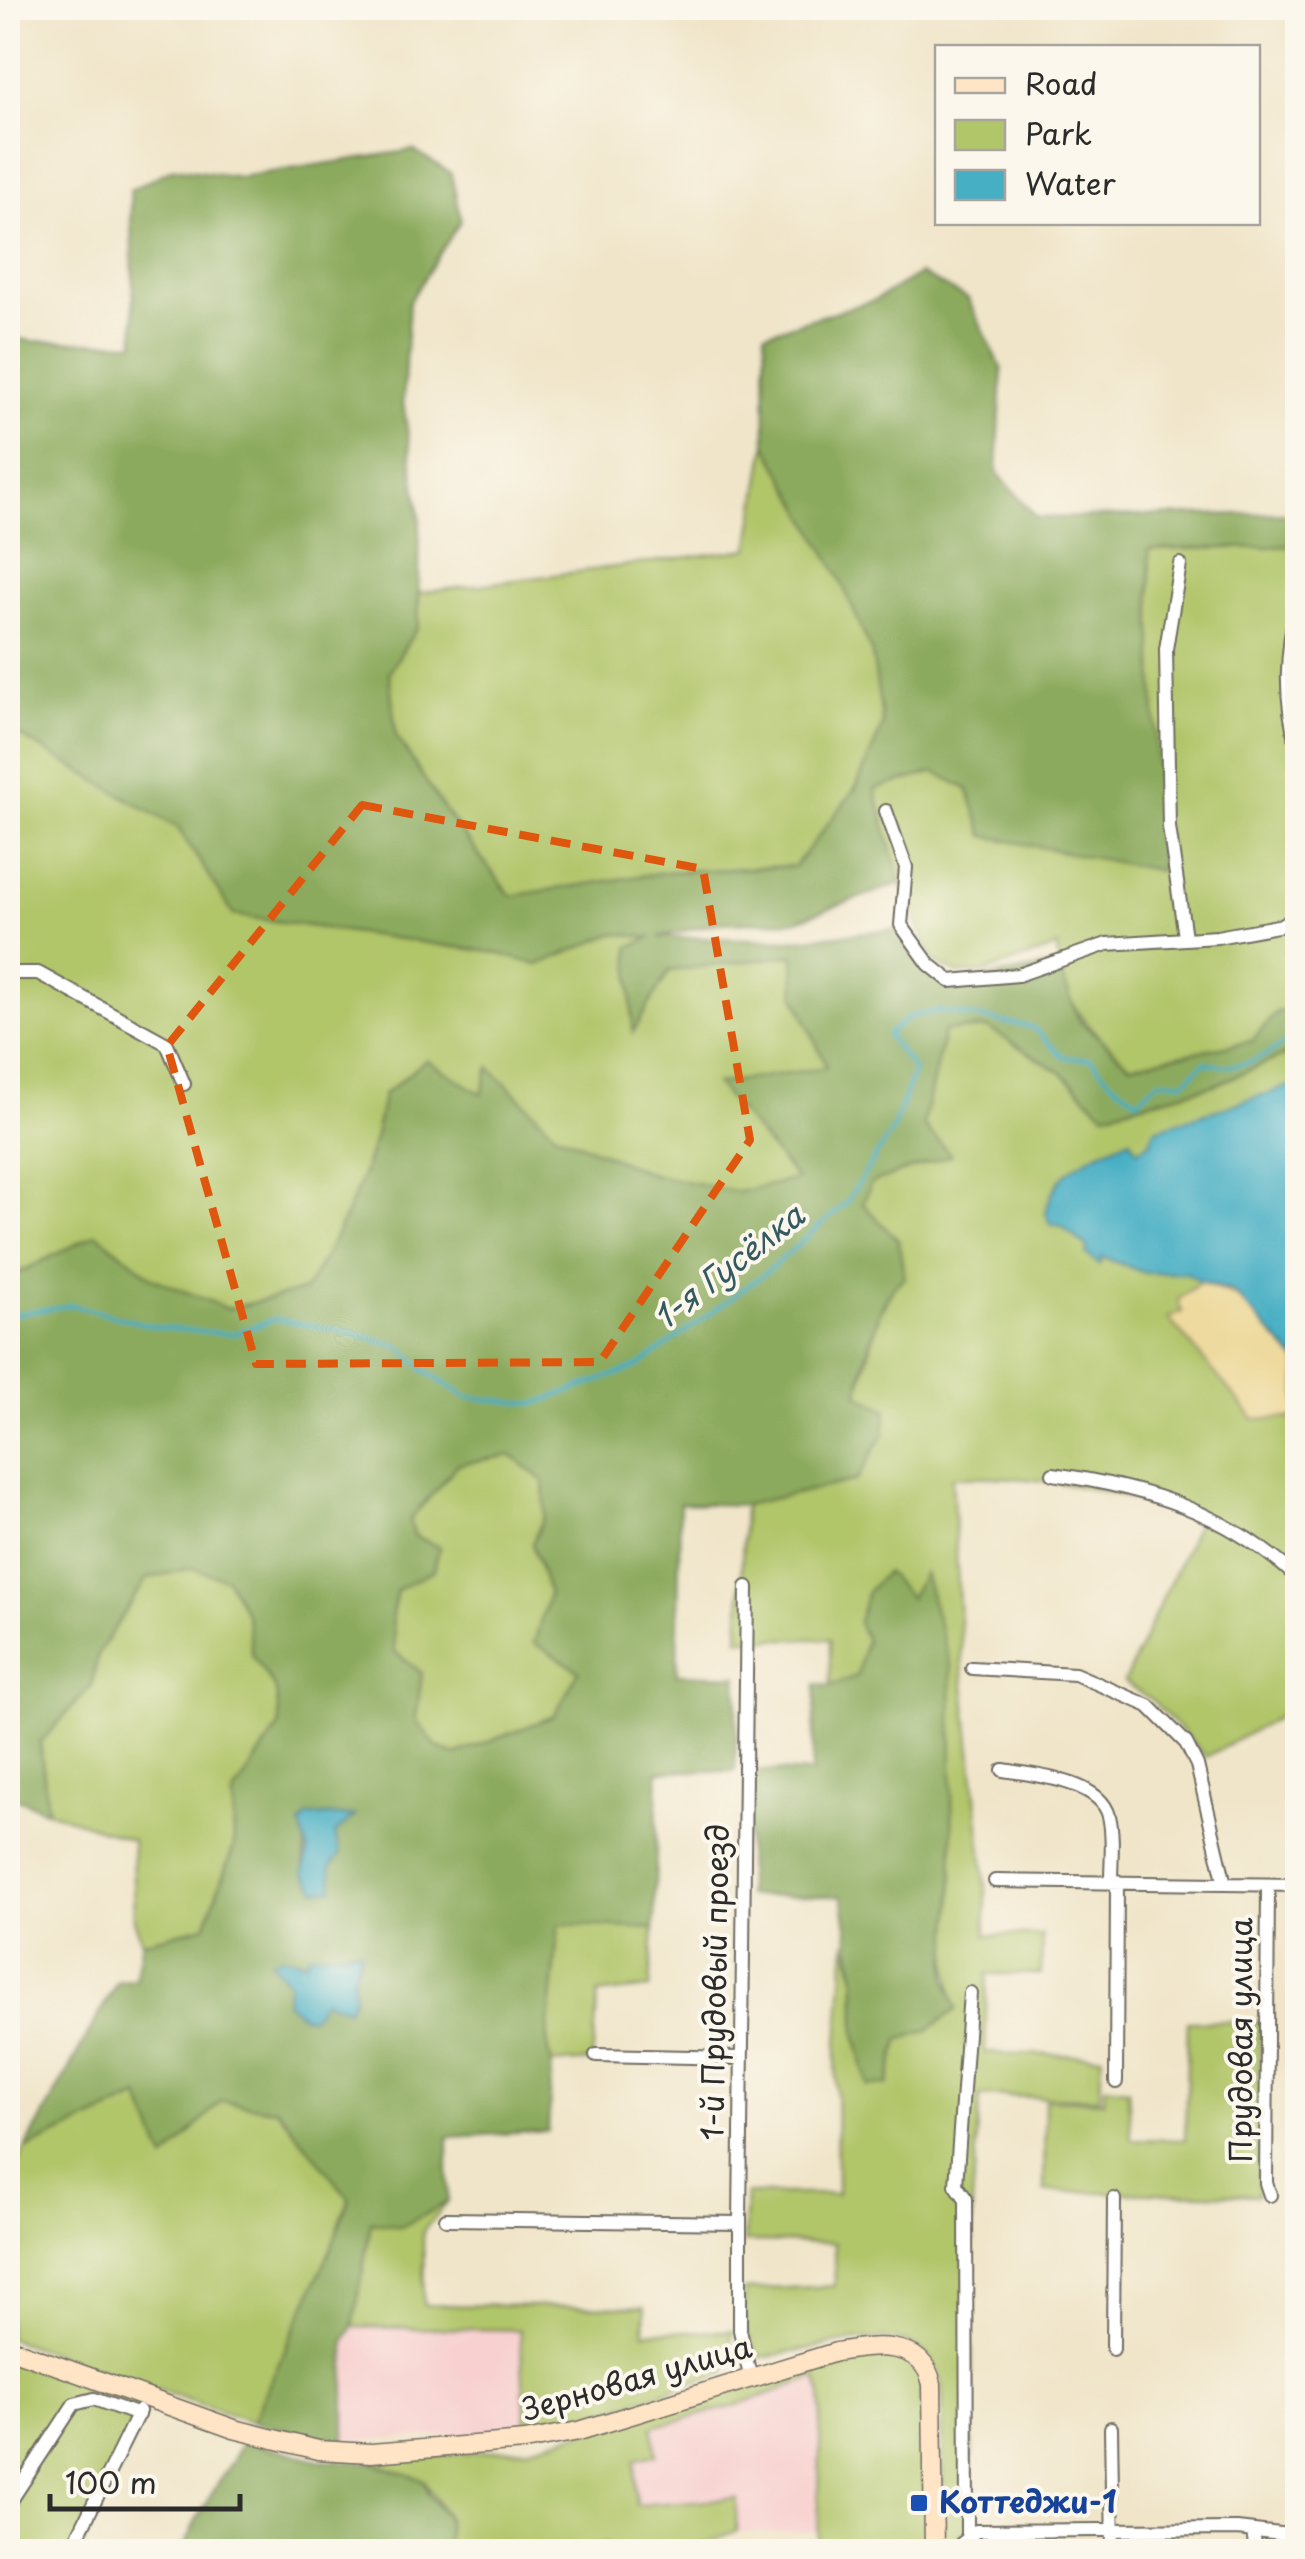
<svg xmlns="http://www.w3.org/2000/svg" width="1305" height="2559" font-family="'Playpen Sans',sans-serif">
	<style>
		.built { fill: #f7d0cf }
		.green { fill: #b1c569; stroke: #6e784a; stroke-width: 2.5 }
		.forest { fill: #8caa5d; stroke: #5c6a44; stroke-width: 2.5; fill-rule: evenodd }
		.sand { fill: #eeda9e; stroke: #8c8264; stroke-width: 2.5 }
		.water { fill: #46afc4; stroke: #386d78; stroke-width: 2.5 }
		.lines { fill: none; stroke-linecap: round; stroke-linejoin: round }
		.stream { stroke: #46afc4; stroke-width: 4 }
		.street-casing { stroke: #706c62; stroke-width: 16 }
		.secondary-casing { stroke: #706c62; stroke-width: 21 }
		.street { stroke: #fff; stroke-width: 12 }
		.secondary { stroke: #ffe4c6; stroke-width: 18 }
		.marked { fill: none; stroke: #df570e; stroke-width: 8; stroke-dasharray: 20 12; stroke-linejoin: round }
		.transit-dot { fill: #1a4fb4; stroke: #fbf7ec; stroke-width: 4 }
		.labels { text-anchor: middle; stroke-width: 8; stroke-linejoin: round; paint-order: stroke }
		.street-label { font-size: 30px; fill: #2b2b2b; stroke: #fbf7ec }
		.transit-label { font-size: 30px; font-weight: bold; fill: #164399; stroke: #fbf7ec; text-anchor: start }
		.water-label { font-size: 32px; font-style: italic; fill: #345961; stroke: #fbf7ec }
	</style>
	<rect width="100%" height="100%" fill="#fbf7ec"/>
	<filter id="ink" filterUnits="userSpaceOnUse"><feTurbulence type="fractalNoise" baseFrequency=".01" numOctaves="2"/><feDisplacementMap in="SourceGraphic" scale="20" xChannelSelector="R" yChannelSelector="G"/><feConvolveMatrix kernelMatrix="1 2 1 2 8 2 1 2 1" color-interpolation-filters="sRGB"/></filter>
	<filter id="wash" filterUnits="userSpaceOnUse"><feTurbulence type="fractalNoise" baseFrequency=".0048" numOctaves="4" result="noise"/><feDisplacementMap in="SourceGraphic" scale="40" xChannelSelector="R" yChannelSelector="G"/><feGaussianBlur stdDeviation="2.25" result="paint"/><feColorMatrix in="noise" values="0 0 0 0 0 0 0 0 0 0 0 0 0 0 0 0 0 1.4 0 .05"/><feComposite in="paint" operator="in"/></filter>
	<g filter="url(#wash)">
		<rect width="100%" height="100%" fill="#f0e5c9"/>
		<path class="built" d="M353,2327L520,2330L526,2431L345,2441V2341Z
			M817,2377L821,2394L818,2532H736L737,2498L636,2505L635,2460L656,2453L652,2427L729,2408Z"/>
		<path class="green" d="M766,444C805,514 889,644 883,724C879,768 822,832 795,866L666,872L511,896L447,814L396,736L389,672L418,626L419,593L749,549Z
			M1297,546V1009L1276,1012L1252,1041L1130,1065C1092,1031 1058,1003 1057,947L983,973L958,974L933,961L901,883L875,789L934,772L968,789L1149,549Z
			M8,729L179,828L234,915L497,953L538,964L615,933L653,938L634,1030L669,971L794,955L795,995L827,1068L717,1084L797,1180L738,1192L651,1174L555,1133L490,1068L483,1094L383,1095C373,1167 342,1228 305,1290L228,1309L154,1279L97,1234L8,1278Z
			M988,1028L1063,1074L1104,1113L1217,1084L1297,1050V1736L1292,1738L1280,1716L1206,1757L1153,1701L1124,1682L1198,1522C1119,1489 1038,1474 952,1477L963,1676L986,1889V1935H1042L1041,1974H987L985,2053L1102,2056L1100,2098L980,2096L972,2204V2523L977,2528L963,2532L949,2545L942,2544L943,2388C928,2300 813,2357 759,2356L745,2329L744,2290L835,2286L834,2243L744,2242L746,2194H837L836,2066L846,1941L856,1981V2034L888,2085L899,2039L928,2030L956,2009C941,1961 955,1911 949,1860L910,1599L866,1639L857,1676L830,1686V1639H739L744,1505L857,1480L858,1395L879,1315L897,1280L898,1240L862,1204L870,1183L923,1125L944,1031Z
			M511,1455L544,1481L545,1515L532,1544L549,1593L535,1642L579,1671L554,1716L455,1755L437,1747L415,1720L422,1673L395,1652L392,1614L397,1590L434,1570L439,1548L414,1535L410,1520L458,1464Z
			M192,1568L227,1579L247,1616L252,1654L276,1690L280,1725L233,1795L234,1845L205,1926L142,1942L134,1920L132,1840L48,1811L40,1743L91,1686L99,1652L146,1579Z
			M559,1923L654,1929L650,1988L598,1994L592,2061L552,2064L547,2042Z
			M1260,2021L1258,2195L1044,2191L1045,2099L1104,2101L1105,2086L1128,2089L1131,2139L1185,2140L1188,2022Z
			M139,2097L165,2159L221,2101L276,2109L349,2197L331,2249L252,2422L8,2338V2181L25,2149Z
			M448,2202L423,2231L424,2305L645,2307L644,2332L733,2331L726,2372L580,2420L526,2431L520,2330L353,2327L371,2221L401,2226Z
			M874,2356L901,2357L922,2373L926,2551H818L821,2394L816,2377L729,2408L652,2427L657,2454L635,2460L636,2505L737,2498L736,2532L687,2551H612L605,2543L583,2551H447V2517L424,2480L370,2462L527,2448L836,2361Z
			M8,2357L133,2397L145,2414L80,2551H8Z"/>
		<path class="forest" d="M413,150L451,173L461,220L409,302L403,401L420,518L418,626L389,672L396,736L447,814L511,896L666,872L795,866L856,788L883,725L872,653L838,574L766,444L765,333L875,300L920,274L968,299L1002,370L997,472L1037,518L1297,513V546L1149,550L1161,871L984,836L968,789L934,772L875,789L901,883L794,921L717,923L659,937L789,940L898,929L923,972L947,985L1057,965L1080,1021L1130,1065L1252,1041L1277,1012L1297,1009V1050L1217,1084L1104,1113L1063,1074L988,1028L944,1031L923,1125L951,1155L871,1183L863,1204L898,1240L905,1278C878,1289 864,1367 858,1394L887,1410L884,1434L857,1480L744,1505L680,1503L677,1674L738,1676L735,1771H658L654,1929L559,1924L547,2041L552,2064L548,2131L448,2137V2202L401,2227L371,2222L353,2327L345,2341V2441H333L252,2422L331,2249L349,2198L277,2109L221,2101L165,2160L139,2097L25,2149L117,1982L135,1979L142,1942L205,1926L234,1846L233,1796L280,1725L276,1690L252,1654L247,1616L227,1579L192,1568L147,1578L99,1652L91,1686L40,1743L48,1811L8,1795V1278L97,1234L154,1279L228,1309L305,1290C342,1228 373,1167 383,1095L426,1060L482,1094L489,1067L555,1133L651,1174L738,1192L797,1179L716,1084L827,1067L795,995L794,955L669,971L633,1032L629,947L650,938L615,933L538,965L497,953L234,915L178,828L8,729V337L31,341L135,343L130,190L174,168L240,177ZM511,1455L544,1481L545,1515L532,1544L549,1594L534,1643L579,1671L554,1716L455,1755L437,1747L416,1720L422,1673L395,1652L392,1614L397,1590L434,1570L439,1547L414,1535L410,1520L458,1464ZM308,1816H353L334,1834L330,1867L333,1888L317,1890L304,1865ZM354,1949L361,1955L352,1979L354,1997L347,2008L324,2000L312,2016L286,2002L289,1983L281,1973L291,1958C310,1967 334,1950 354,1949Z
			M886,1572L910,1598L924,1573L951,1666L953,1894L946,1978L957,2009L928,2030L899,2040L888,2085L868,2086L856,2034V1981L842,1896H747L748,1770L812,1773L816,1684L830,1686L857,1676L866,1639L858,1623L867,1592Z
			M244,2441L318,2460L370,2462L424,2480L430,2496L447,2517V2551L182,2552L196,2520Z"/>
		<path class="sand" d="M1200,1282L1242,1299L1297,1361V1418L1254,1419L1168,1318L1182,1312L1178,1300Z"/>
		<path class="water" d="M1297,1084V1361L1232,1291L1200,1282L1187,1273H1145L1102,1257L1100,1265L1086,1254L1087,1247L1060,1225H1052L1046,1214C1053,1167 1091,1157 1130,1138L1137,1150L1150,1142L1155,1129Z
			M308,1816H355L334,1834L341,1854L330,1867L333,1889L317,1890L304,1873L308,1850L300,1825Z
			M361,1950L352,1979L354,1998L347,2009L324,2000L312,2017L302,2016L286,2002L289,1983L271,1961L283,1956L306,1962L309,1954Z"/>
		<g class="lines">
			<path class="stream" d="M8,1315L72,1305L160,1328L233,1334L275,1319L349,1332L401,1347L425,1371L466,1397L535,1404L639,1366L769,1270L846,1203L893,1129L914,1070L887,1035L909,1017L939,1011L1032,1027L1064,1057L1091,1059L1112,1082L1138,1100L1160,1080L1184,1082L1205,1062C1242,1074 1267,1056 1298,1034"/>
		</g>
	</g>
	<g filter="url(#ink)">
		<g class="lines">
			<defs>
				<path id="street" d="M1180,564L1166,649L1169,827L1185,937
					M1298,598C1286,652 1283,697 1298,749
					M886,811L906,867L901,925L929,964L950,981L1018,975L1107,944L1217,937L1283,925L1298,916
					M8,973H38L167,1044L184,1084
					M1053,1474C1148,1488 1224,1511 1298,1578
					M747,1587L740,2223V2330L750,2376
					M972,1668L1075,1674L1149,1706L1186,1743L1197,1765L1225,1884
					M1003,1770C1033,1775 1100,1780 1109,1816C1114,1836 1111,1861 1111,1881
					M995,1881L1298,1885
					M1268,1885L1266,2183L1270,2195
					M596,2055L739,2058
					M1116,2082L1117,1881
					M446,2219L740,2223
					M1113,2349L1114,2199
					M1111,2428L1113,2552
					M8,2505L74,2404L94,2399L138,2415
					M1253,2532L1256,2552
					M967,2534L966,2199L956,2185L970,1993
					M70,2552L139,2411
					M952,2552L976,2531L1237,2529L1298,2536"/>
				<path id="secondary" d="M8,2348L234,2429L318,2450L371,2453L525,2441L579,2431L836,2352C872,2346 922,2338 932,2384L934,2552"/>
			</defs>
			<use href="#street" class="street-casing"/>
			<use href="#secondary" class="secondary-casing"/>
			<use href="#street" class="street"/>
			<use href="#secondary" class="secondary"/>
		</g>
	</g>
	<path class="marked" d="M362,805L703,869L750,1140L600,1362L256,1364L167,1046Z"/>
	<rect class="transit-dot" x="909" y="2493" width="20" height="20" rx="5"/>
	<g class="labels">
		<g class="street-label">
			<text transform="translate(716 1982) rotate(-89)" y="10">1-й Прудовый проезд</text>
			<text transform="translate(1242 2040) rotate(-90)" y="10">Прудовая улица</text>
			<text transform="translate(637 2379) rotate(-16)" y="10">Зерновая улица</text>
		</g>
		<g class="transit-label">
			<text x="939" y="2513">Коттеджи-1</text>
		</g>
		<g class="water-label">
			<text transform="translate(729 1267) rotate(-38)" y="11">1-я Гусёлка</text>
		</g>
	</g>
	<rect width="1305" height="2559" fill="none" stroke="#fbf7ec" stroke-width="40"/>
	<rect x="935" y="45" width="325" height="180" fill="#fbf7ec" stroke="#a8a59f" stroke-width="2.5"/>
	<rect x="955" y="78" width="50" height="15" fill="#ffe4c6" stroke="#a8a59f" stroke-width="2.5"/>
	<text x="1025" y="95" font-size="30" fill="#2b2b2b">Road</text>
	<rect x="955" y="120" width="50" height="30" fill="#b1c569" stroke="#a8a59f" stroke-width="2.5"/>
	<text x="1025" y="145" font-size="30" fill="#2b2b2b">Park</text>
	<rect x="955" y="170" width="50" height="30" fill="#46afc4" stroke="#a8a59f" stroke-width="2.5"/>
	<text x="1025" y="195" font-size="30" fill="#2b2b2b">Water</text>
	<path d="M50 2494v15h190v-15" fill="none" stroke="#2b2b2b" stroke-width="5"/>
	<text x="65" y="2494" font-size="30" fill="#2b2b2b" stroke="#fbf7ec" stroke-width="8" paint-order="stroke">100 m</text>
</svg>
